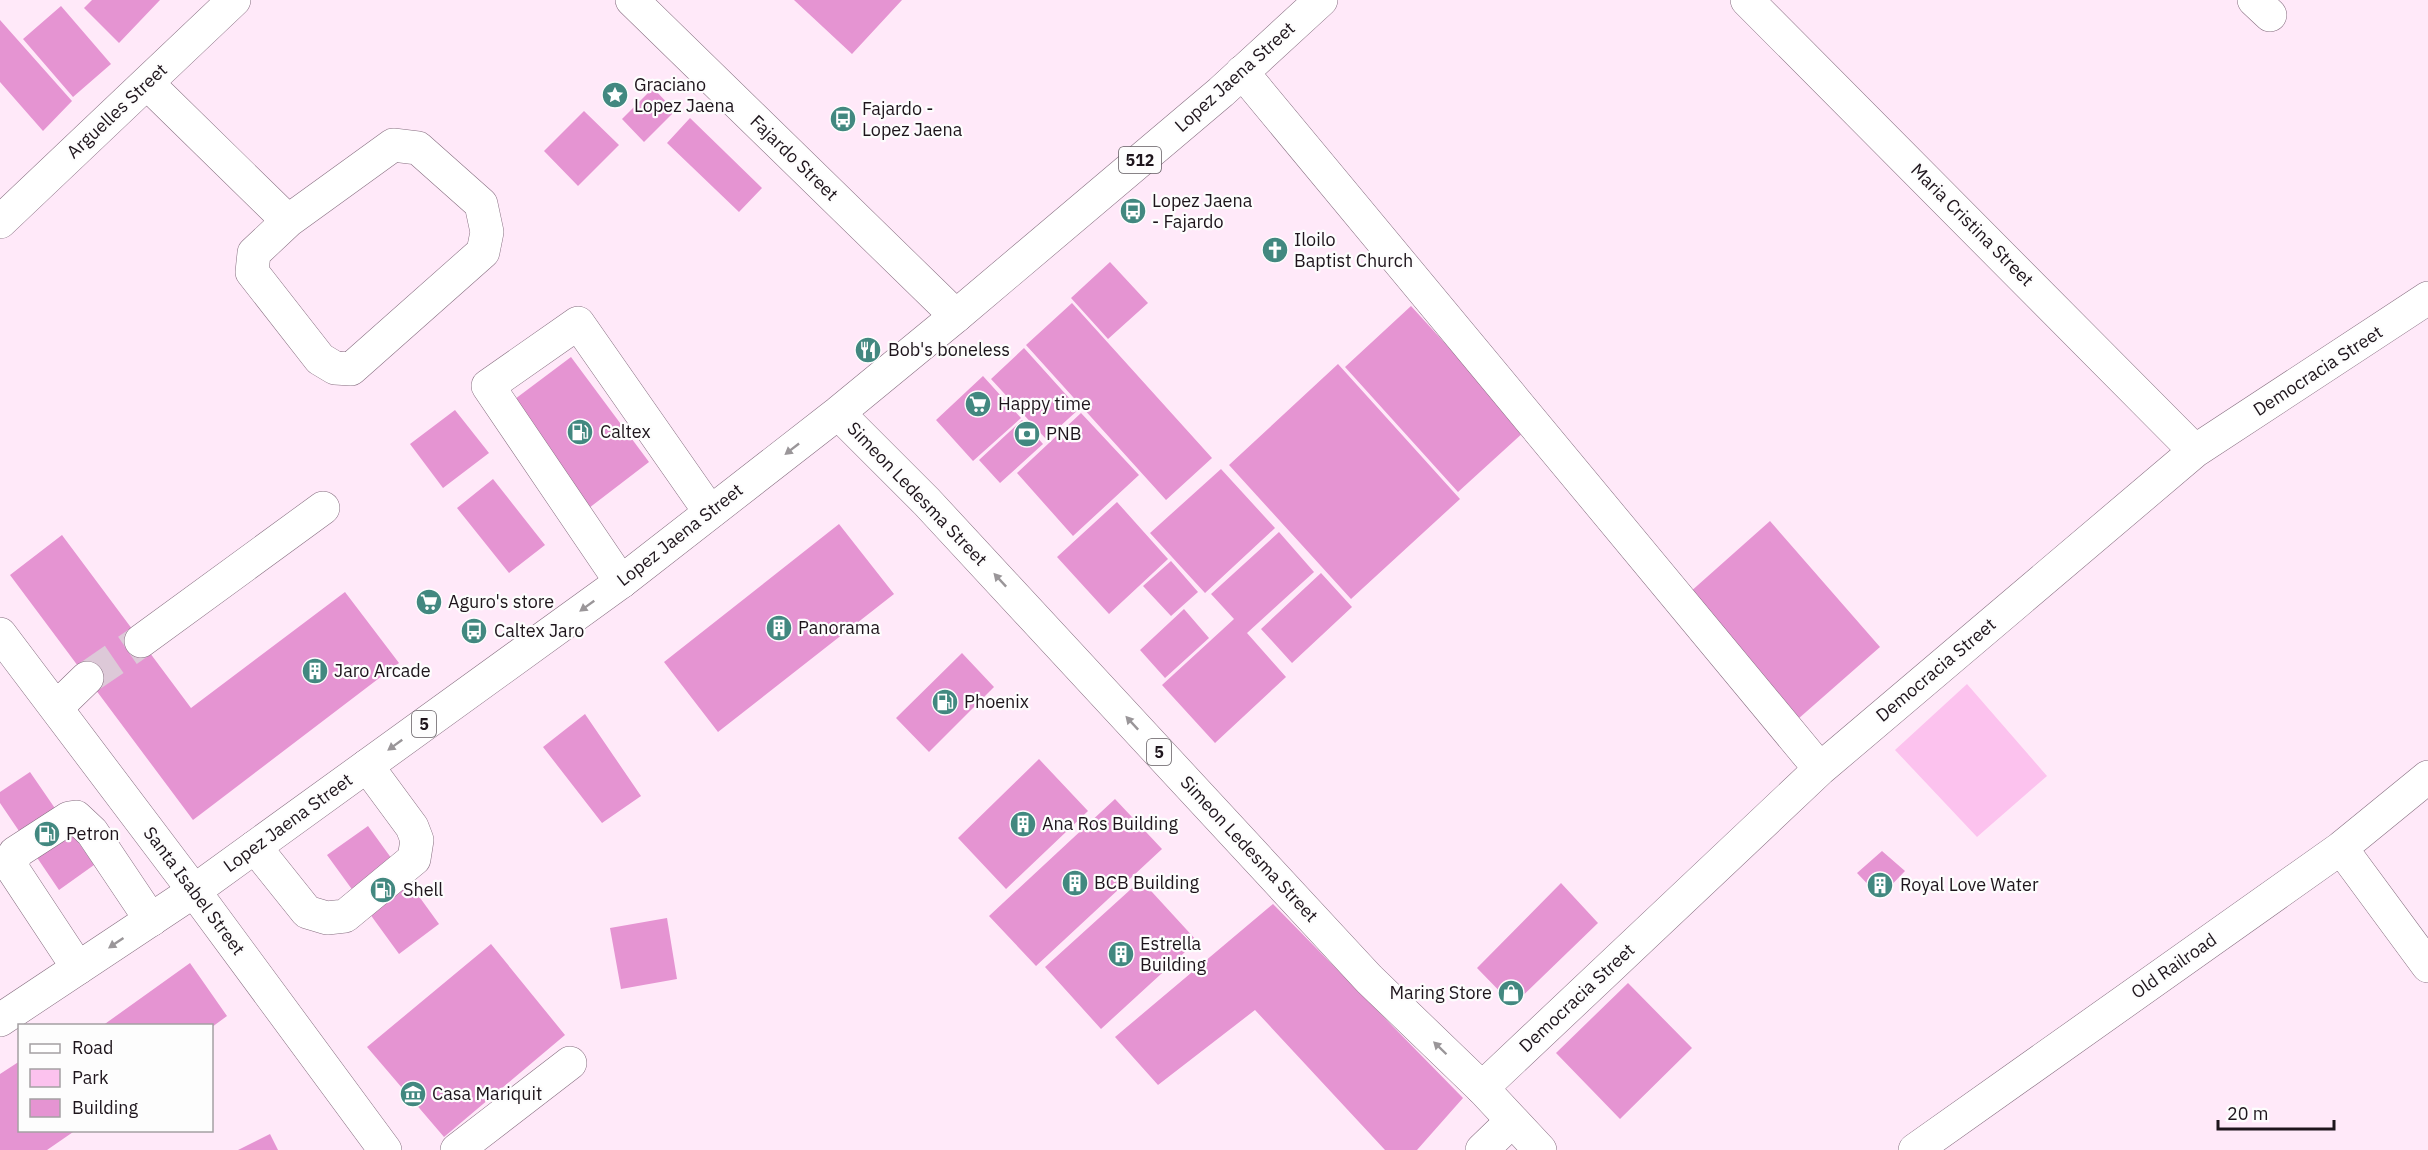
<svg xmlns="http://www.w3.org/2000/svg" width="2428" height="1150" font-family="'IBM Plex Sans',sans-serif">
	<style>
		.green { fill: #fcc2ee }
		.building { fill: #e594d2 }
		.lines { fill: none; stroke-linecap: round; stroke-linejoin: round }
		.minor-tunnel { stroke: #ddc9d8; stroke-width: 33; stroke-dasharray: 33 16; stroke-linecap: butt }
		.minor-casing { stroke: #876f81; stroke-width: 34 }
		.major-casing { stroke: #876f81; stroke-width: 34 }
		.minor { stroke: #fff; stroke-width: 33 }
		.major { stroke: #fff; stroke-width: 33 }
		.oneway { fill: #9a9699 }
		.labels { text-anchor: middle; stroke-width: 4.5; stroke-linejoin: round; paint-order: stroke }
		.shield { fill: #fdfdfd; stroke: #615b60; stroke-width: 1.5 }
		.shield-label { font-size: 16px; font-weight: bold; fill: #1e151c }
		.street-label { font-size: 18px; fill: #1e151c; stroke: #fdfdfd }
		.poi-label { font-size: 18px; fill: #1e151c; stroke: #fdfdfd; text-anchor: start }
	</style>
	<rect width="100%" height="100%" fill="#ffe9f9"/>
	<path class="green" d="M1967,684L2047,776L1977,837L1895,750Z"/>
	<path class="building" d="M92,0H160L119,43L84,8Z
		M794,0H902L852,54Z
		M61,6L111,64L73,97L23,39Z
		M0,20L72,101L43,131L0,82Z
		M653,88L675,111L644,142L622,119Z
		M584,111L619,145L578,186L544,151Z
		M690,118L762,188L739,212L667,143Z
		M1110,262L1148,303L1108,339L1071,298Z
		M1072,303L1212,458L1166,500L1026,345Z
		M1411,306L1525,431L1458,492L1345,367Z
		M1024,348L1079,409L1046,439L991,379Z
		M571,357L649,462L589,508L511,402Z
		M1338,364L1460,499L1351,599L1229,465Z
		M983,376L1021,418L973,461L936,420Z
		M455,410L489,453L443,488L410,444Z
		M1081,413L1139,475L1073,536L1017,473Z
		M1022,420L1043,444L1000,483L979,460Z
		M1221,469L1275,528L1205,593L1150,533Z
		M493,479L545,545L509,573L457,508Z
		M1117,502L1168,559L1109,614L1057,557Z
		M1770,521L1880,647L1798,719L1689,593Z
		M839,524L894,594L718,732L664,662Z
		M1279,532L1314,572L1247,633L1286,677L1215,743L1162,685L1234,619L1211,594Z
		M62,535L191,708L345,592L399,663L193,820L10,575Z
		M1171,561L1198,592L1171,616L1143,586Z
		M1321,573L1352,607L1292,663L1261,629Z
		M1184,609L1209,638L1165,678L1140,650Z
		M962,653L994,687L929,752L896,718Z
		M585,714L641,796L602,823L543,747Z
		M1039,759L1088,811L1006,889L958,838Z
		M30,772L94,865L59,890L0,803V792Z
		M1115,799L1162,849L1036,966L989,916Z
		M368,826L439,924L399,954L327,855Z
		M1882,851L1905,871L1880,897L1857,873Z
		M1141,880L1197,941L1101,1029L1045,967Z
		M1561,883L1598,923L1513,1005L1477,968Z
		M1273,904L1463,1098L1417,1150H1385L1255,1010L1158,1085L1115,1037Z
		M667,918L677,979L621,989L610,928Z
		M491,944L565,1035L444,1137L367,1047Z
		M190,963L227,1016L212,1027L102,1026Z
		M1628,983L1692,1048L1620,1119L1556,1053Z
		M20,1061V1130H76L47,1150H0V1074Z
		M270,1134L278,1150H238Z"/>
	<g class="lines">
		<path class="minor-tunnel" d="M87,678L141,641"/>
		<defs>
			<path id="minor" d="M632,0L956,316
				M1747,0L2195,451
				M2254,0L2270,15
				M1242,72L1820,769
				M147,83L288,221
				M393,145L418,148L481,204L487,232L483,252L351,369L335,368L320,359L252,272L254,253L288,221Z
				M0,222L234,0
				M621,582L488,386L578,323L710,512
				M0,634L194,891L385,1150
				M141,641L323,508
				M56,708L87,678
				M255,847L307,912L327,918L345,916L414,859L417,840L412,827L367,766
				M2341,848L2428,966
				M78,968L12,868L15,853L69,818L76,817L92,832L151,920
				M1482,1088L1820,769L2195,451L2428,298
				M457,1150L570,1063
				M1482,1150L1512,1121
				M1915,1150L2341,848L2428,777"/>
			<path id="major" d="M838,413L927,502L1369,979L1482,1088L1540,1150
				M0,1020L194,891L621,582L838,413L956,316L1221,92L1321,0"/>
		</defs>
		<use href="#minor" class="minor-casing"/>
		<use href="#major" class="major-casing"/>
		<use href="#minor" class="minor"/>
		<use href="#major" class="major"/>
	</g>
	<defs><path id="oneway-solid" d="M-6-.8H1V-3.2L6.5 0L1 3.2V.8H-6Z" transform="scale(1.5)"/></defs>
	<g class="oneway">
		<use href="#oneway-solid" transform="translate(792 449) rotate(142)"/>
		<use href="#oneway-solid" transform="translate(1000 580) rotate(-133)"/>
		<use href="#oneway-solid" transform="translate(587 606) rotate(144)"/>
		<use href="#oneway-solid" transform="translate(1132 723) rotate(-133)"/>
		<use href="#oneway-solid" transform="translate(395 745) rotate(144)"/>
		<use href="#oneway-solid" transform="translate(116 943) rotate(146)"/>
		<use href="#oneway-solid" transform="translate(1440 1048) rotate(-136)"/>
	</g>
	<defs>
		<symbol id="sight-disc" viewBox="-11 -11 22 22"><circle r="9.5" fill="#428880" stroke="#fdfdfd"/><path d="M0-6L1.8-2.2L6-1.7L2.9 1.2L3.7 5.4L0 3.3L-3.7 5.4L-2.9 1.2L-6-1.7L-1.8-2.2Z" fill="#fff"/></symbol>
		<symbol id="bus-disc" viewBox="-11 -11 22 22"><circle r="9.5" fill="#428880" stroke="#fdfdfd"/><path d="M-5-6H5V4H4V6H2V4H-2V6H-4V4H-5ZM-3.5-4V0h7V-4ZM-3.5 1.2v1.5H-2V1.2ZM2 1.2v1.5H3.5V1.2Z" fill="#fff"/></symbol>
		<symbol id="church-disc" viewBox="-11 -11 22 22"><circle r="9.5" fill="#428880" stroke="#fdfdfd"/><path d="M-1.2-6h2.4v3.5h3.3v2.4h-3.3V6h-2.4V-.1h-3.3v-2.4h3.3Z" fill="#fff"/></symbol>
		<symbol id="restaurant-disc" viewBox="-11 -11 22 22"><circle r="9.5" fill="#428880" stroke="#fdfdfd"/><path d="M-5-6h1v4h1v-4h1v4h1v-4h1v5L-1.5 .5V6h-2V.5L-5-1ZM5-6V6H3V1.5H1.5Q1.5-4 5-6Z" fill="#fff"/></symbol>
		<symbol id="supermarket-disc" viewBox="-11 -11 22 22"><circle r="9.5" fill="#428880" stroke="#fdfdfd"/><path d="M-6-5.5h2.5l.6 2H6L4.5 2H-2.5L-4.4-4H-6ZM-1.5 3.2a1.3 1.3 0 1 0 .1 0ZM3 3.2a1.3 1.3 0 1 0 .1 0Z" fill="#fff"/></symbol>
		<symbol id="fuel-disc" viewBox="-11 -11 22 22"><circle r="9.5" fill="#428880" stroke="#fdfdfd"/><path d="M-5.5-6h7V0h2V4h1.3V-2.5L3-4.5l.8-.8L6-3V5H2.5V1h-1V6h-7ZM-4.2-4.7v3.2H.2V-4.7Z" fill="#fff"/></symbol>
		<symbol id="bank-disc" viewBox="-11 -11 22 22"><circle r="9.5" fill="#428880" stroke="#fdfdfd"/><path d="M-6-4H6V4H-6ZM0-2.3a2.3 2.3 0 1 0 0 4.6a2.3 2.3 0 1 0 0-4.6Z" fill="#fff"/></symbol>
		<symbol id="building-disc" viewBox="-11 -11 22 22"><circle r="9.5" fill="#428880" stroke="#fdfdfd"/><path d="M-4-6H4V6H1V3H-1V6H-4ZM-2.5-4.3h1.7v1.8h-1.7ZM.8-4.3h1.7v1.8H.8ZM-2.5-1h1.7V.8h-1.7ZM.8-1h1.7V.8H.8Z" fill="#fff"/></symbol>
		<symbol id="shop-disc" viewBox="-11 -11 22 22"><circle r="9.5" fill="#428880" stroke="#fdfdfd"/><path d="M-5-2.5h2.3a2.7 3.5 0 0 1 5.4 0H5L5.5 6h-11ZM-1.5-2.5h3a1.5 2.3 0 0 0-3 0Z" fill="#fff"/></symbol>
		<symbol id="museum-disc" viewBox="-11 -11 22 22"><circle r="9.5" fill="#428880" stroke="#fdfdfd"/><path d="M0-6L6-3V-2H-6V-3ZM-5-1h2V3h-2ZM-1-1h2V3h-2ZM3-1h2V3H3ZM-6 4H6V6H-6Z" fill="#fff"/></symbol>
	</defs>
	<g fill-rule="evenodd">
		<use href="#sight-disc" x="600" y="80" width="30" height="30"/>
		<use href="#bus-disc" x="828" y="104" width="30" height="30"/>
		<use href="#bus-disc" x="1118" y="196" width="30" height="30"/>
		<use href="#church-disc" x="1260" y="235" width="30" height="30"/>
		<use href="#restaurant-disc" x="853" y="335" width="30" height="30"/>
		<use href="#supermarket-disc" x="963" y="389" width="30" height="30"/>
		<use href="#fuel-disc" x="565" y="417" width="30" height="30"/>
		<use href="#bank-disc" x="1012" y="419" width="30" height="30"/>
		<use href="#supermarket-disc" x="414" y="587" width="30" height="30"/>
		<use href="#building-disc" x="764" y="613" width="30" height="30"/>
		<use href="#bus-disc" x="459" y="616" width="30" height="30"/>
		<use href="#building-disc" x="300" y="656" width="30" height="30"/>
		<use href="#fuel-disc" x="930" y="687" width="30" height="30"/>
		<use href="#building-disc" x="1008" y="809" width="30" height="30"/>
		<use href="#fuel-disc" x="32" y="819" width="30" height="30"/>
		<use href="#building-disc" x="1060" y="868" width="30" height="30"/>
		<use href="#building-disc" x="1865" y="870" width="30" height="30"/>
		<use href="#fuel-disc" x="368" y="875" width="30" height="30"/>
		<use href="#building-disc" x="1106" y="939" width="30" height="30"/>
		<use href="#shop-disc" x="1496" y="978" width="30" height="30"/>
		<use href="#museum-disc" x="398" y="1079" width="30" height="30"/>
	</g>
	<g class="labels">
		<g class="shield">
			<rect x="1119" y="147" width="42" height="26" rx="4.5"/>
			<rect x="412" y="711" width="24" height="26" rx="4.5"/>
			<rect x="1147" y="739" width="24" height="26" rx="4.5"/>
		</g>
		<g class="shield-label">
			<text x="1140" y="166">512</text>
			<text x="424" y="730">5</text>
			<text x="1159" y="758">5</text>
		</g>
		<g class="street-label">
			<text transform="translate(1235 77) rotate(-42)" y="6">Lopez Jaena Street</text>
			<text transform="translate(117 111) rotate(-43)" y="6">Arguelles Street</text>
			<text transform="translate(794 158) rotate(44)" y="6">Fajardo Street</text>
			<text transform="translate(1972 225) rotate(45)" y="6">Maria Cristina Street</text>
			<text transform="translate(2318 371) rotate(-33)" y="6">Democracia Street</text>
			<text transform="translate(917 494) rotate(46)" y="6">Simeon Ledesma Street</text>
			<text transform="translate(680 535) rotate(-38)" y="6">Lopez Jaena Street</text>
			<text transform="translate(1936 670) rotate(-40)" y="6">Democracia Street</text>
			<text transform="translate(288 823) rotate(-36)" y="6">Lopez Jaena Street</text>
			<text transform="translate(1249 849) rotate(47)" y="6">Simeon Ledesma Street</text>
			<text transform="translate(194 891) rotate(53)" y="6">Santa Isabel Street</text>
			<text transform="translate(2174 966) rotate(-35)" y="6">Old Railroad</text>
			<text transform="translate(1577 998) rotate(-43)" y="6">Democracia Street</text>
		</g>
		<g class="poi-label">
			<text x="634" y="91">Graciano<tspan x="634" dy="21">Lopez Jaena</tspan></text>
			<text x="862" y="115">Fajardo -<tspan x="862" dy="21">Lopez Jaena</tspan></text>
			<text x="1152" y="207">Lopez Jaena<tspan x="1152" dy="21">- Fajardo</tspan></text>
			<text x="1294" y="246">Iloilo<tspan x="1294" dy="21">Baptist Church</tspan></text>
			<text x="888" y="356">Bob's boneless</text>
			<text x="998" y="410">Happy time</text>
			<text x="600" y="438">Caltex</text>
			<text x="1046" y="440">PNB</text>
			<text x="448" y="608">Aguro's store</text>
			<text x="798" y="634">Panorama</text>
			<text x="494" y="637">Caltex Jaro</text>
			<text x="334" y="677">Jaro Arcade</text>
			<text x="964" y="708">Phoenix</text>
			<text x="1042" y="830">Ana Ros Building</text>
			<text x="66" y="840">Petron</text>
			<text x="1094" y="889">BCB Building</text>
			<text x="1900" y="891">Royal Love Water</text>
			<text x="403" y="896">Shell</text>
			<text x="1140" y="950">Estrella<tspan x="1140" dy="21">Building</tspan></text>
			<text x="1492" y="999" text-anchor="end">Maring Store</text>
			<text x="432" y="1100">Casa Mariquit</text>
		</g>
	</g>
	<rect x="18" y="1024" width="195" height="108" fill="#fdfdfd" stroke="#a4a0a3" stroke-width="1.5"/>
	<rect x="30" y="1044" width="30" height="9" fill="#ffffff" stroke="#a4a0a3" stroke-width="1.5"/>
	<text x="72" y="1054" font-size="18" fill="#1e151c">Road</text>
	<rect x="30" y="1069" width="30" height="18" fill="#fcc2ee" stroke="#a4a0a3" stroke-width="1.5"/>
	<text x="72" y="1084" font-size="18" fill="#1e151c">Park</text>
	<rect x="30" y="1099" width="30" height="18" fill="#e594d2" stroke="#a4a0a3" stroke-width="1.5"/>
	<text x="72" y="1114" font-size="18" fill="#1e151c">Building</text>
	<path d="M2218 1120v9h116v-9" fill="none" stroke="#1e151c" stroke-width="3"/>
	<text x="2227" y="1120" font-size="18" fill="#1e151c" stroke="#fdfdfd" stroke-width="4.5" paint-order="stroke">20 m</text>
</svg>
